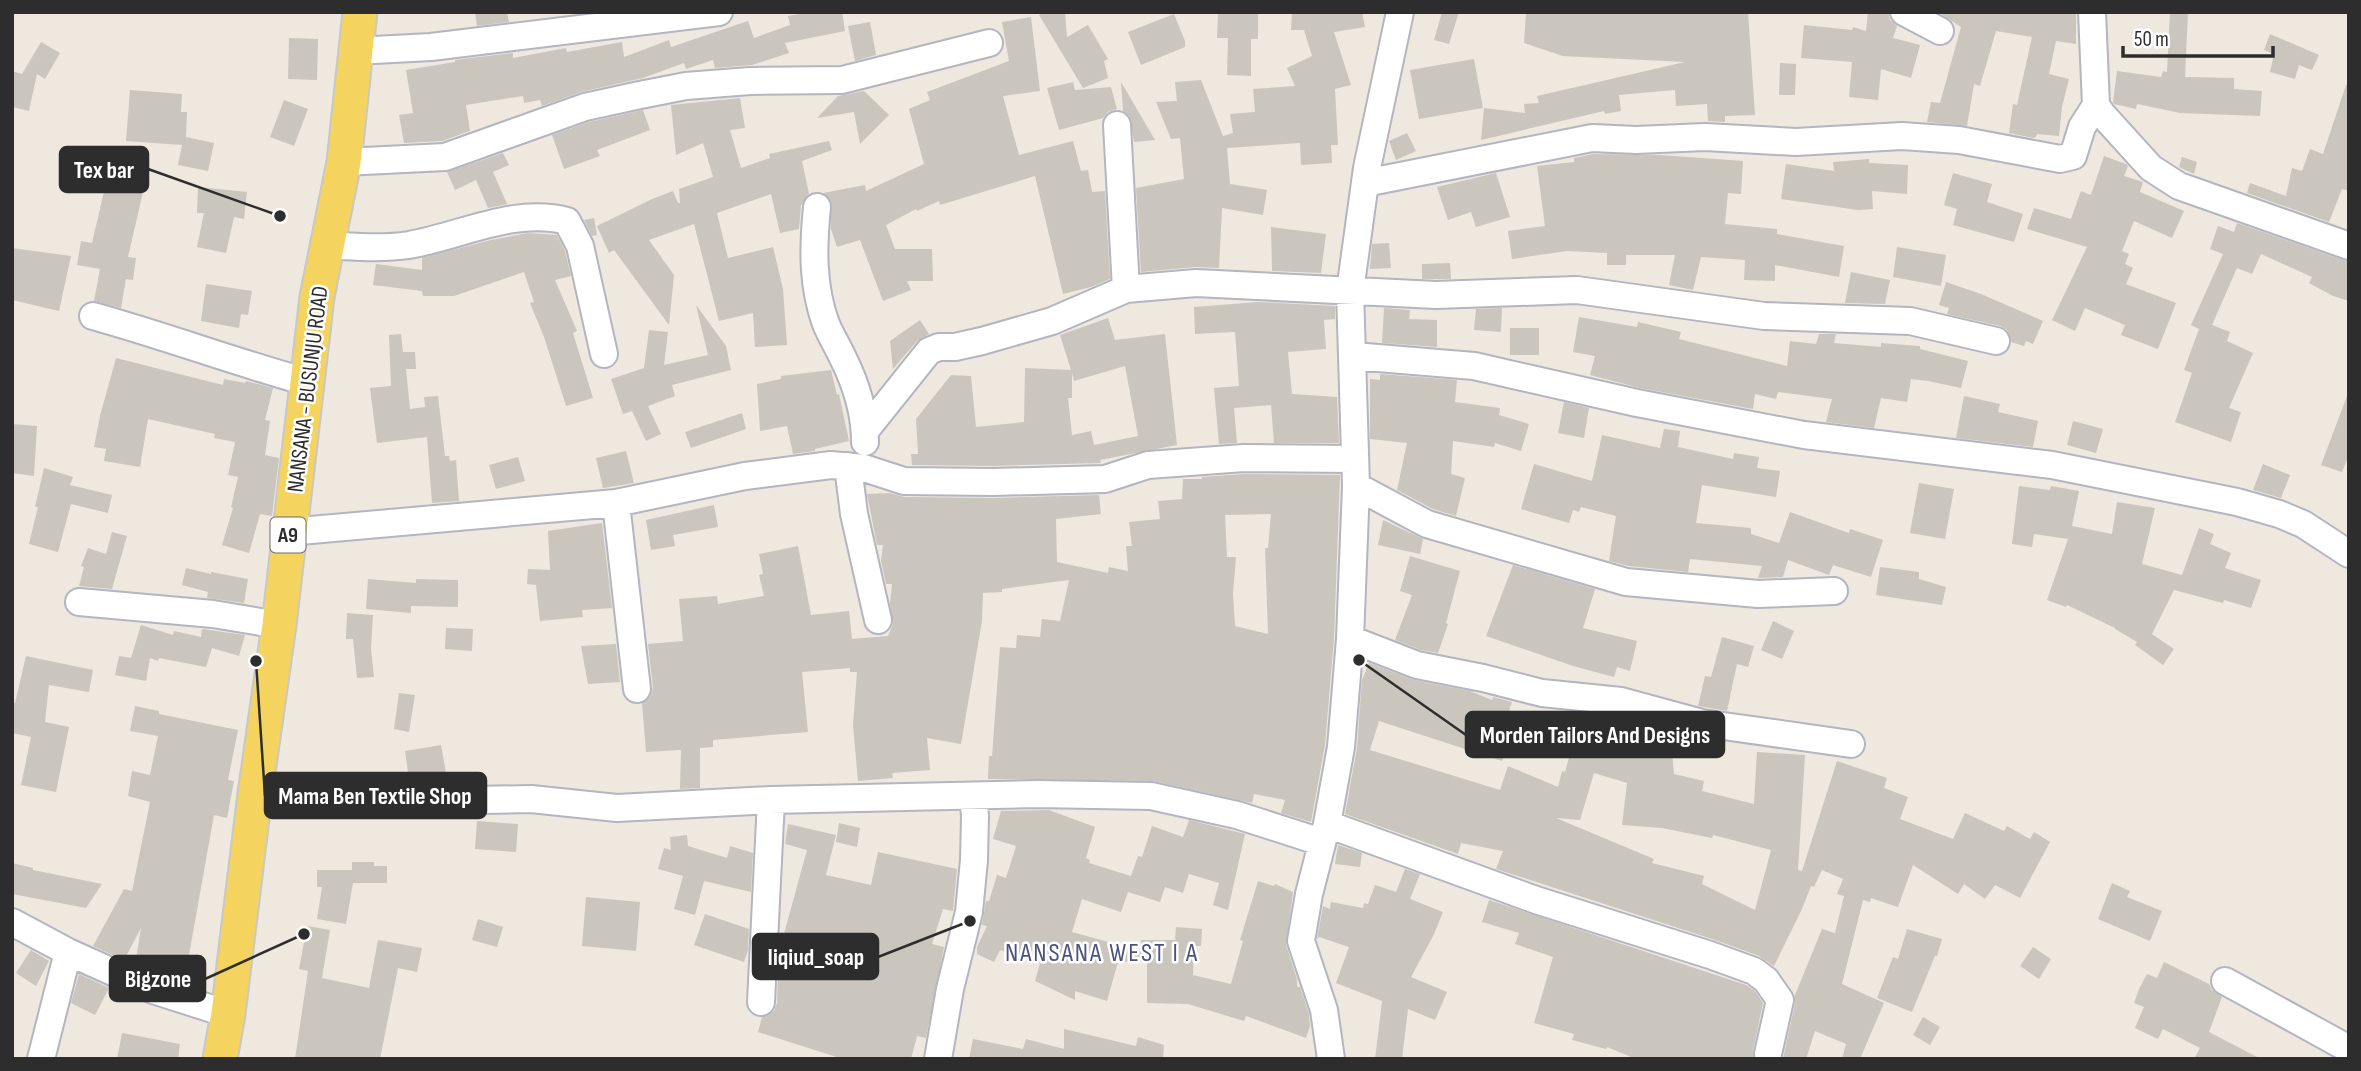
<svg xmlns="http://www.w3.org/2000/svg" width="2361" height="1071" font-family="'Sofia Sans Condensed',sans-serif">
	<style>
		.building { fill: #cac6bd; fill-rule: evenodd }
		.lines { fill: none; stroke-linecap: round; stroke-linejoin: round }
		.minor-casing { stroke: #b3b5c0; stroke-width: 30 }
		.major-casing { stroke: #c8c8c8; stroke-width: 37 }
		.minor { stroke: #fff; stroke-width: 26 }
		.major { stroke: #f4d35e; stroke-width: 33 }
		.labels { text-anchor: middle; stroke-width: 5; stroke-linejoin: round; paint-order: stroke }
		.shield { fill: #fff; stroke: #6c6c6c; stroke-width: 2 }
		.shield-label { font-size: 21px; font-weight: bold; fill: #2d2d2d }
		.street-label { font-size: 23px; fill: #2d2d2d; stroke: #fff }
		.quarter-label { font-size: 26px; letter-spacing: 2px; fill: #4b547f; stroke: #fff }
		.leader { fill: none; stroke: #2d2d2d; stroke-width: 2.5 }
		.callout-dot { fill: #2d2d2d; stroke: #fff; stroke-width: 2.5 }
		.callout { fill: #2d2d2d; stroke: #2d2d2d; stroke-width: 2.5 }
		.callout-label { font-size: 24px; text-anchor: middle; font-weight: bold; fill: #fff }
	</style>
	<rect width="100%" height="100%" fill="#eee8df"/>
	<path class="building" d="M475,12H507L509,22L477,26Z
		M811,12H842L845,31L785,43L789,53L752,65L715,68L713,60L686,69L684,63L643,78L581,92L542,106L540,100L524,103L523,96L466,105L470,131L442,141L404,143L399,115L413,113L406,70L455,62V60L513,53V58L566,48L567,52L622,42L624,57L669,40L671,47L748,21L754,38L790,25L788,16Z
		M1044,12H1065L1067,37L1088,25L1108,59L1104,61L1108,78L1083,88L1039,15Z
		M1218,12H1258V39H1251V76L1227,75L1228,38H1217Z
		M1292,12H1362L1365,27L1334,32L1351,85L1335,89L1338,145H1331L1332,163L1301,165L1300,143L1227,148L1230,184L1267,190L1263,215L1222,208L1219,268L1195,267L1141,272L1136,188L1184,179L1180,138L1171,139L1156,102L1177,101L1175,82L1201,80L1223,136L1233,133L1230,114L1255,112L1253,89L1295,86L1287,68L1312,56L1304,30H1291Z
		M1442,12H1459L1449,44L1434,40Z
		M1526,12H1748L1755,115L1725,116V122L1708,121L1707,104L1676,106L1675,90L1619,95L1621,111L1605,114L1604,111L1481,140L1484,108L1525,113L1524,104L1539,103L1537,96L1685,62L1563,56L1524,43Z
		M1868,12H1888L1890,20L1897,26L1893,38L1920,45L1911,78L1881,69L1878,100L1849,97L1852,62L1801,58L1804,25L1852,30L1853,27L1866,31Z
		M1938,12L2076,14V44L2056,41L2049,74L2069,79L2062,107L2059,136L2037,134L2036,137L2033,138L2009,133L2013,104L2017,105L2032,37L1996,31L1980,86L1974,84L1967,126L1927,122L1931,102L1940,103L1961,27Z
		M2170,12H2188L2185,77L2234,78V89L2262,91L2260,116L2180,113L2137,104L2136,109L2114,104L2113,102L2117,71L2161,77L2163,71L2167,72Z
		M1174,14L1185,41V47L1141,65L1128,32Z
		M1031,17L1040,91L1003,96L1019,155L1073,141L1081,171L1088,170L1092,192L1105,191L1110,279L1091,287L1063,294L1035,176L940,205L939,201L917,211L916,209L886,225L895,249H932L933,281H907L911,290L883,301L860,240L837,247L831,229V201L823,193L865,185L866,191L924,164L909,109L930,100L927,92L1009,61L1002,22Z
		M870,22L876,55L855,61L848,26Z
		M2270,34L2319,55L2312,70L2299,65L2295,79L2270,72L2274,54L2264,50Z
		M289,38L318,39L317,80L288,79Z
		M41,42L60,53L45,79L37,74L29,111L12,107V71L22,74Z
		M1474,59L1483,108L1419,119L1410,70Z
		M1780,63L1796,64L1795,95H1779Z
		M1073,82L1075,90L1111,87L1117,109L1108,112L1103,118L1059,130L1047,88Z
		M1121,82L1155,140L1134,142L1130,117L1123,111Z
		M2346,85L2349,86V191L2342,189L2329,222L2247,193L2250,183L2286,196L2292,168L2302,171L2310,149L2323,154Z
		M130,90L182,94L181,112H187L186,137L214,143L208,171L178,165L182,145L126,141Z
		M864,91L889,115L860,144L854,112L817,118L838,96Z
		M740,98L745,128L730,130L741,168L770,158L769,154L829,141L832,150L802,161L809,194L801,205L799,229L780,233L771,194L717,213L728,258L773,247L783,289L787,345L755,347L753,313L719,321L694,224L649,240L674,275L669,325L614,250L609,253L597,226L652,199L673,191L678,203H680L679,189L713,177L703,143L676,155L671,105Z
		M284,100L308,109L294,146L270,137Z
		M643,110L650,130L597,150L600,156L564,169L552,135L589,122Z
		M1407,133L1416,151L1396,160L1389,141Z
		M503,153L509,165L493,172L507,204L488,208L476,180L455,190L447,172Z
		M1593,154L1660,155L1743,161L1741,194L1728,193L1725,224L1777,229V234L1844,246L1839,277L1775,265V281L1744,280L1745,260L1701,257L1693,290L1669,285L1675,255H1626V265H1607V253L1567,251L1512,259L1508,231L1545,226L1537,166L1574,162V158Z
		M2104,156L2126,164L2128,166L2124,176L2143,182L2140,192L2184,211L2172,238L2134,221L2122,251L2129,254L2125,264L2133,268L2126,284L2176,303L2158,349L2121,335L2125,325L2085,308L2075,331L2052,320L2087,247L2027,229L2034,208L2071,219L2081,191L2091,195Z
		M2182,157L2197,162L2194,174L2179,167Z
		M1869,159V163L1908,165L1907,194L1872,191L1873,209L1858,210L1781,199L1786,164L1834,171L1833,162Z
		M1496,173L1510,217L1476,227L1471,212L1448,220L1437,187Z
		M1953,173L1992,184L1987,202L2023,214L2014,242L1953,225L1957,209L1944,205Z
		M106,183L143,192L128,257L136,258L133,280L126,279L121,308L94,301L100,269L77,265L81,241L92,243Z
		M198,187L247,192L244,219L234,217L226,253L197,247L204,213H197Z
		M594,218L597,235L592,236L584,220Z
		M2237,223L2349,262V301L2333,296L2309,283L2312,277L2261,254L2252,274L2237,268L2212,325L2230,332L2227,341L2253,353L2229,408L2241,412L2231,442L2175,422L2192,373L2184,370L2199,329L2191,325L2223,254L2210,249L2218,226L2234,232Z
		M1271,227L1326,234L1321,273L1272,271Z
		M528,233L557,235L565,251L571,276L555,280L577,331L573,333L593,398L566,406L544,337L530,303L534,302L524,272L454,296H423L422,291L373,285L376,264L422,270V258L491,240Z
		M1389,243L1391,268L1370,269L1372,244Z
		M1897,247L1946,255L1941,286L1893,277Z
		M12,248L71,256L59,311L12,300Z
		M1450,263L1451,279H1422V264Z
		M1851,272L1890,280L1885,304L1845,303Z
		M1946,282L1981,294L2043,321L2033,344L2026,341L2024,346L2011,342L2007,330L2000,326L1947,314L1949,308L1939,305Z
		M206,284L252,291L248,315L241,314L239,328L201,321Z
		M1258,302L1335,306V319L1324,320L1326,349L1288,352L1292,394L1337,397L1339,443H1274L1271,405L1234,408L1237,443L1219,444L1214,388L1239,386L1235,332L1195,334L1194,307Z
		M696,305L726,346L731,370L672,385L675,396L648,406L661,434L646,441L632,411L623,414L611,379L644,368L649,330L668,332L664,365L708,355Z
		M1384,308L1410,310L1409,319L1437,320V347L1382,343Z
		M1502,308L1501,332L1474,330L1476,309Z
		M1579,317L1637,327L1638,322L1681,332L1679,339L1787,366L1790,341L1816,344L1819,334H1836L1834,343L1881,347V343L1920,346V349L1968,361L1961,388L1928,381L1911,379L1907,402L1881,398L1874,428L1826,422L1832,399L1778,392L1776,399L1755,394L1753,409L1640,388L1590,375L1595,356L1573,352Z
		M1108,318L1115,340L1165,334L1177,445L1100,460L1101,463L993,466L912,465L911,454H918L916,419L951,375L971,376L976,427L1024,422L1025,368L1071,370L1060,335ZM1125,366L1138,436L1094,445L1091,431L1072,435L1068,398H1072V373L1074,381Z
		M920,320L929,334L917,341L893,369L890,341Z
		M1510,328H1539V355H1510Z
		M401,334L403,352H415L416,369H406L410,409L425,407L424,397L438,396L445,456H449L450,461L456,460L459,501L432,503L427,437L377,443L370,388L391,386L389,335Z
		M116,358L223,385L224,379L245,383L246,381L273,388L265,420L270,421L265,455L279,458L272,516L260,514L249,553L222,545L233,508L231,507L238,477L228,475L235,442L214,438L215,434L148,419L140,467L104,461L106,449L94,447L100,416Z
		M831,370L837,395L839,394L849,441L815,449V451L793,454L787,426L760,431L757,384L781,379V376Z
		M1380,374L1457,380L1455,402L1500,408L1499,415L1529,424L1521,451L1495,443L1494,447L1453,441L1451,474L1465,478L1456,516L1433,509L1397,490L1407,443L1370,439V379L1380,380Z
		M1964,396L2000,404L1998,412L2038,421L2033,447L1956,438Z
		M2347,396L2349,455L2342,472L2321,465Z
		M1564,402L1589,408L1584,438L1558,433Z
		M742,413L746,429L691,448L685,432Z
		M2073,421L2103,429L2096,453L2067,445Z
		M12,424L37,426L34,476L12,473Z
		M1664,429L1680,431L1678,447L1733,459L1734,453L1759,457L1757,468L1780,471L1776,497L1702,485L1696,523L1751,528V534L1779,543L1790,512L1849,533L1850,529L1883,540L1871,577L1833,565L1829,575L1788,560L1783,577L1758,578L1762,566L1690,559L1688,572L1629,566L1609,561L1616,516L1581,507L1579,512L1573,510L1569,523L1521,509L1534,464L1592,481L1602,435L1660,448Z
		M626,451L634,483L603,488L596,458Z
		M518,457L525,481L496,489L489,465Z
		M2263,464L2290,475L2281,498L2253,490Z
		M44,468L73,477L70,485L112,495L108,513L71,504L58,552L29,544L38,507H35Z
		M1244,474L1340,475L1334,638L1325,745L1311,822L1281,813L1285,800L1254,794L1252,803L1154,781L988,779L989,756H992L1000,647L1016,648L1017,635L1040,637L1042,619L1060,621L1069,580L1002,589V592L983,593L982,621L961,744L927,738L930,770L892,773L893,778L858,781L853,725L857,672H850V668L802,672L808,732L713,740V747L700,748V788L680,789L681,750L646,752L642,703L651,696L653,688L648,644L683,641L679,599L717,596L718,604L764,596L759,575L763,574L759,554L798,546L811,615L849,611L852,639L888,636L893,624L890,604L892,584H886L881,561L883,545H877L867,494L890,493L904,497L993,498L1099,495L1101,514L1056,519L1057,562L1108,573L1109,567L1128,571L1126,546H1132L1129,522L1160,519L1158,501L1182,499L1183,479H1202V477ZM1271,514L1268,548H1265L1268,634L1235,626L1233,593L1236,557H1227L1225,515Z
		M1919,483L1954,489L1945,539L1910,533Z
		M2019,486L2050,490L2051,486L2079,491L2072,526L2112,534L2117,502L2155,508L2142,564L2182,575L2199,528L2214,534L2210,544L2231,553L2225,568L2261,580L2251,608L2224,600L2223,603L2174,590L2152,634L2174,649L2163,665L2135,645L2137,642L2115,629V628L2067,605L2066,607L2047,600L2068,539L2034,534L2032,547L2012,544Z
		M714,505L718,527L673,535L675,546L651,550L646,520Z
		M1383,520L1423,539L1420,554L1378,545Z
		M602,523L612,608L582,610L583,617L540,621L536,585L527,584L528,569L550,570L548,531Z
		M112,532L127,536L112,589L79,586L84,567L81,566L88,548L106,554Z
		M1410,556L1460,571L1446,623L1448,624L1438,653L1421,650L1395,640L1412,595L1400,591Z
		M1513,565L1595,589L1583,628L1637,641L1630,671L1617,667L1614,677L1573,666L1486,636Z
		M1880,567L1919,572V579L1946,587L1942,605L1876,595Z
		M186,568L211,574V572L248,579L244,603L207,598L208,592L182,585Z
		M368,579L416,583V579L458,580V607L411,606V613L366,609Z
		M347,613L373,615L371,649L374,677L357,678L353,639H346Z
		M1773,621L1794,631L1782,659L1761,650Z
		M141,625L173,635L174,631L201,637L202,629L245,635L239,656L212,648L206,667L159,658L158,661L150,658L146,681L115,675L119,656L131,658Z
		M446,628L473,629L472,651L445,649Z
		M1722,637L1754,646L1748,667L1737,664L1727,711L1698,706L1705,676L1711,677Z
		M616,644L620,682L588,684L581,646Z
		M26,656L93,670L89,692L49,685L45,722L69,727L56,792L21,785L31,737L12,733V702L15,703Z
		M1369,663L1414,680L1470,691L1492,700L1493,697L1512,702L1499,740L1508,743L1502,761L1379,721L1370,750L1500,790L1508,766L1558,787L1562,771L1565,772L1575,736L1614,748L1671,742L1674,774L1704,781L1702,791L1754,804L1757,752L1805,755L1798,870L1802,871L1837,761L1887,778L1884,788L1908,797L1900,819L1953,839L1965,813L2004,831L2007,826L2030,839L2034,832L2050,842L2020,898L1995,885L1985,899L1964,884L1958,894L1913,865L1898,907L1871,898L1870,902L1863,900L1842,984L1884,1003L1860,1059H1842L1846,1044L1815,1031L1806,1059H1783L1795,1003V995L1822,929L1835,933L1844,896L1837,894L1843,879L1822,870L1814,887L1811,886L1802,909L1774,966L1759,956L1715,940L1496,869L1503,851L1461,843L1458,854L1345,814L1357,748L1362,680ZM1594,773L1627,783L1622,825L1662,828L1712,838L1713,835L1771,850L1755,910L1702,884L1704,876L1652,863L1654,859L1556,818L1580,820Z
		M399,693L415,695L409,732L394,729Z
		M135,706L159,711V714L238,730L228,780L234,781L227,818L214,815L184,983L135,965L141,928L124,960L93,946L124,889L132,891L150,802L128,796L132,771L150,775L158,736L130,731Z
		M441,745L446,773L409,779L405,751Z
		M1049,810L1095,827L1086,858L1090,860L1089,863L1131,876L1138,856L1142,857L1152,826L1183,837L1189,820L1245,834L1228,910L1213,905L1219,883L1189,874L1183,893L1165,887L1160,902L1128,892L1121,912L1082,899L1072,932L1141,951V940H1175L1176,927L1202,929L1201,946H1194L1193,975L1231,984L1243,941L1240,940L1258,881L1274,886L1275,884L1293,892L1286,945L1297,979V987H1300L1309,1014L1310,1026L1306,1038L1246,1016L1244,1021L1188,1004L1147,1003V961L1118,962L1107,1001L1075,991V1000L1035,981L1040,963L1000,950L994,962L977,954V947L987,926L982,925L986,901H989L997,875L1006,878L1016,846L993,839L1001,811Z
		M477,821L518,824L516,852L475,849Z
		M839,823L860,828L857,847L836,842Z
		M788,824L836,835L826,875L871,885L878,852L957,869L953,911L943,909L932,944L944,947L926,1038L917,1036L911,1059H843L758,1032L762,1017L774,1011L777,1003L779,952L807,850L785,844Z
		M687,835L688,846L727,858L730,846L753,853L751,892L704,881L695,915L674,909L683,876L658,869L664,848L671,850L670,837Z
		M1338,845L1362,853L1360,867L1335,864Z
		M352,862H374V866H387V883H353L346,924L317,919L322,887H317V870H352Z
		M12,863L33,868V870L102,884L86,908L12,894Z
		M1405,869L1420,874L1410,899L1443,912L1434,934L1411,977L1447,992L1435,1020L1408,1009L1402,1059H1375L1382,1001L1336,983L1349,947L1319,937L1317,939L1323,906L1330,909L1331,902L1363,908L1364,903L1368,904L1375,885L1396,892Z
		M2112,883L2130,891L2127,897L2162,911L2150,941L2098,919Z
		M586,897L640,902L636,951L582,946Z
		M1489,900L1746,985L1755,991L1763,1003L1753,1051V1059H1636L1607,1047L1606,1049L1572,1040L1574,1034L1534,1023L1553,957L1515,944L1519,933L1482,922Z
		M705,914L749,929L748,950L744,962L694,945Z
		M478,919L503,927L497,947L472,940Z
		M307,926L330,930L322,978L369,988L378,940L422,948L417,972L398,968L380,1059H295L308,971L299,969Z
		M1907,929L1942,939L1937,956H1935L1912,1012L1877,998L1893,957L1898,959Z
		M2033,947L2051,959L2039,979L2020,966Z
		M31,950L49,961L36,986L16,973Z
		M2164,962L2209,984L2212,990L2222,997L2209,1032L2261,1059H2194L2200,1048L2163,1029L2158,1039L2135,1028L2144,1007L2134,1003L2139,989L2147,974L2157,978Z
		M79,974L109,988L95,1015L71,1003Z
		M1923,1017L1940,1027L1930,1045L1913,1035Z
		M1064,1029L1136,1046L1138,1037L1164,1045L1163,1059H969L973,1039L1023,1049L1026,1039L1064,1049Z
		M122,1033L180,1044L178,1059H117Z"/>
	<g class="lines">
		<defs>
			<path id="minor" d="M1904,12L1940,31
				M2092,12L2096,105L2102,114L2151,168L2179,186L2349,246
				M355,51L431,47L719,12
				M1117,125L1126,289
				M344,162L445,157L585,107L640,95L686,86L750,81L842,80L989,43
				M1365,183L1592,138L1636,140L1705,137L1796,142L1902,136L1959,140L2060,159L2073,156L2082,127L2096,105
				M817,207C813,247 812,286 826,324C831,336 838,347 843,358C856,384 865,413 865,442
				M328,245C355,247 382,249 409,245C461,236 514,207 567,221L580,246L604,354
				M93,316C165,336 235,362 307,382
				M1354,356L1474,366L1637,403L1804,435L2052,465L2237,502L2279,514L2303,524L2349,554
				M865,431L929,351L939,347H955L982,341L1052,321L1126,289L1196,283L1436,295L1577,290L1764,316L1910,321L1996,341
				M848,466L854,514L878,620
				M1356,486L1427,524L1626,582L1758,594L1834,591
				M616,503L637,689
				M288,532L616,503L745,476L831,465L864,468L904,481L993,482L1105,479L1148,465L1244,458L1354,459
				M79,602L213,614L279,625
				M1350,639L1417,665L1483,678L1542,693L1621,701L1702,723L1851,744
				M255,794L419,801L531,799L617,808L771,800L1037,794L1151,796L1237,815L1321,842
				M1327,824L1536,900L1710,955L1754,971L1766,980L1780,1000L1768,1054
				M12,922L68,952L153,990L228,1014
				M2225,981L2349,1049
				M761,1002L771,800
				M41,1059L68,952
				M938,1059L950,989L969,912L974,860L975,816L973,796
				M1331,1059L1324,1010L1301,941L1309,894L1327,824L1341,747L1350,639L1356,486L1350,291L1367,168L1400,12"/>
			<path id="major" d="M220,1059L228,1014L255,794L279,625L317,297L344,162L360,12"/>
		</defs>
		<use href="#minor" class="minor-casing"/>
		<use href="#major" class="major-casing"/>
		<use href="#minor" class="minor"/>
		<use href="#major" class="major"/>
	</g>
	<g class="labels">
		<rect class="shield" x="270.5" y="517.5" width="35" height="35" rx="5"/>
		<g class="shield-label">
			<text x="288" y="542">A9</text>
		</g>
		<g class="street-label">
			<text transform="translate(307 389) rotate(-83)" y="8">NANSANA - BUSUNJU ROAD</text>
		</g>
		<g class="quarter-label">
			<text x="1102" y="961">NANSANA WEST I A</text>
		</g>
	</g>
	<path class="leader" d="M280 216L148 169M1359 660L1466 735M256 661L265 796M970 921L878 957M304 934L205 979"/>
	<g class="callout-dot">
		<circle cx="280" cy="216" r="7"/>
		<circle cx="1359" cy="660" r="7"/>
		<circle cx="256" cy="661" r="7"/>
		<circle cx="970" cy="921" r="7"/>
		<circle cx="304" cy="934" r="7"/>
	</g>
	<g class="callout">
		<rect x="60" y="147" width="88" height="45" rx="7"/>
		<rect x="1466" y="712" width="258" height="45" rx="7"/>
		<rect x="265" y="773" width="221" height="45" rx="7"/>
		<rect x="753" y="934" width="125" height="45" rx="7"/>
		<rect x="110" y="956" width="95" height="45" rx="7"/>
	</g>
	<g class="callout-label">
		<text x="104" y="178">Tex bar</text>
		<text x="1595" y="743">Morden Tailors And Designs</text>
		<text x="375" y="804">Mama Ben Textile Shop</text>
		<text x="816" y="965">liqiud_soap</text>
		<text x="158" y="987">Bigzone</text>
	</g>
	<rect width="2361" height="1071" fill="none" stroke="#2d2d2d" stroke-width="28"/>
	<path d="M2123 46v10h150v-10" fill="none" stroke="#2d2d2d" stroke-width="3.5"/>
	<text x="2134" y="46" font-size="21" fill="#2d2d2d" stroke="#ffffff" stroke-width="5" paint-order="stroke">50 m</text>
</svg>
